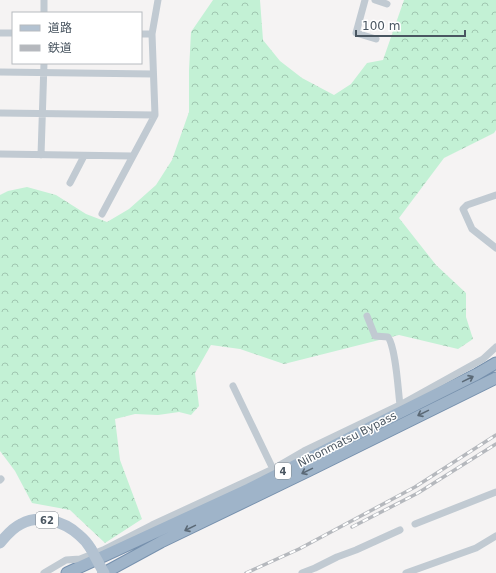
<svg xmlns="http://www.w3.org/2000/svg" width="496" height="573" font-family="'DejaVu Sans','Noto Sans JP',sans-serif">
	<style>
		.forest { fill: url(#forest-crowns) }
		.lines { fill: none; stroke-linecap: round; stroke-linejoin: round }
		.trunk-casing { stroke: #7690ad; stroke-width: 13 }
		.minor { stroke: #c1cad2; stroke-width: 7 }
		.primary { stroke: #b3c2d1; stroke-width: 11 }
		.trunk { stroke: #9fb4c9; stroke-width: 11 }
		.rail-casing { stroke: #b5b8bd; stroke-width: 3.5 }
		.rail { stroke: #fff; stroke-width: 2; stroke-dasharray: 6; stroke-linecap: butt }
		.primary-bridge { stroke: #b3c2d1; stroke-width: 11 }
		.oneway { stroke: #5b6976 }
		.labels { text-anchor: middle; stroke-width: 3; stroke-linejoin: round; paint-order: stroke }
		.shield { fill: #fff; stroke: #808990; stroke-width: 1 }
		.shield-label { font-size: 10px; font-weight: bold; fill: #4a5661 }
		.street-label { font-size: 11px; fill: #4a5661; stroke: #fff }
	</style>
	<defs>
		<pattern id="forest-crowns" width="20" height="18" patternUnits="userSpaceOnUse"><rect width="20" height="18" fill="#c3f1d5"/><path d="M2 6a3 3 0 1 1 6 0M12 15a3 3 0 1 1 6 0" fill="none" stroke="#a0c6b0"/></pattern>
	</defs>
	<rect width="100%" height="100%" fill="#f5f3f3"/>
	<path class="forest" d="M213,0H260L263,40L280,61L302,78L334,95L351,84L367,63L383,60L404,0H496V130L494,133L444,158L399,218L436,265L466,293V317L473,339L458,349L399,335L284,364L240,349L211,345L195,373L199,406L191,415L179,412L158,415L135,414L115,419L120,460L142,519L105,543L70,510L32,503L15,471L0,451V195L8,191L27,187L56,195L86,214L107,222L129,209L156,185L172,160L189,112V70L191,32Z"/>
	<g class="lines">
		<defs>
			<path id="trunk" d="M67,573L249,489L359,433L477,374L496,363
				M104,573L161,542L310,470L496,378"/>
		</defs>
		<use href="#trunk" class="trunk-casing"/>
		<path class="minor" d="M365,0L356,33L376,39
			M375,0L387,4
			M44,13V0
			M0,33H13
			M141,34H152
			M0,72L153,74
			M0,113L155,115
			M0,154L133,156L155,115L152,34L158,0
			M41,155L44,63
			M70,183L84,156
			M496,195L467,205L463,209L472,229L496,248
			M102,214L133,156
			M367,316L375,336L388,337C396,348 398,390 400,405
			M233,386L273,469
			M0,480L1,479
			M415,524L496,492
			M44,573L66,560L80,559L103,550L152,525L273,469L304,451L400,405L483,359L496,347
			M302,573L315,568L337,557L356,550L400,530
			M406,573L476,548L496,536"/>
		<path class="primary" d="M0,543C6,536 12,528 21,524C39,514 64,521 79,535C84,539 88,544 91,549"/>
		<use href="#trunk" class="trunk"/>
		<defs>
			<path id="rail" d="M352,527L418,493L496,444
				M246,573L299,549L415,487L496,435"/>
		</defs>
		<use href="#rail" class="rail-casing"/>
		<use href="#rail" class="rail"/>
		<path class="primary-bridge" d="M91,549L104,573"/>
	</g>
	<defs><path id="oneway-shaft" d="M-6 0H5M1.5-3L5.5 0L1.5 3" fill="none" stroke-width="1.6" stroke-linecap="round" stroke-linejoin="round"/></defs>
	<g class="oneway">
		<use href="#oneway-shaft" transform="translate(468 379) rotate(-26)"/>
		<use href="#oneway-shaft" transform="translate(423 413) rotate(154)"/>
		<use href="#oneway-shaft" transform="translate(307 471) rotate(154)"/>
		<use href="#oneway-shaft" transform="translate(190 528) rotate(154)"/>
	</g>
	<g class="labels">
		<g class="shield">
			<rect x="275" y="463" width="16" height="16" rx="3"/>
			<rect x="36" y="512" width="22" height="16" rx="3"/>
		</g>
		<g class="shield-label">
			<text x="283" y="475">4</text>
			<text x="47" y="524">62</text>
		</g>
		<g class="street-label">
			<text transform="translate(347 439) rotate(-27)" y="4">Nihonmatsu Bypass</text>
		</g>
	</g>
	<rect x="12" y="12" width="130" height="52" fill="#ffffff" stroke="#b7bbc0"/>
	<rect x="20" y="25" width="20" height="6" fill="#b3c2d1" stroke="#b7bbc0"/>
	<text x="48" y="32" font-size="12" fill="#4a5661">道路</text>
	<rect x="20" y="45" width="20" height="6" fill="#b5b8bd" stroke="#b7bbc0"/>
	<text x="48" y="52" font-size="12" fill="#4a5661">鉄道</text>
	<path d="M356 30v6h109v-6" fill="none" stroke="#4a5661" stroke-width="2"/>
	<text x="362" y="30" font-size="12" fill="#4a5661" stroke="#ffffff" stroke-width="3" paint-order="stroke">100 m</text>
</svg>
